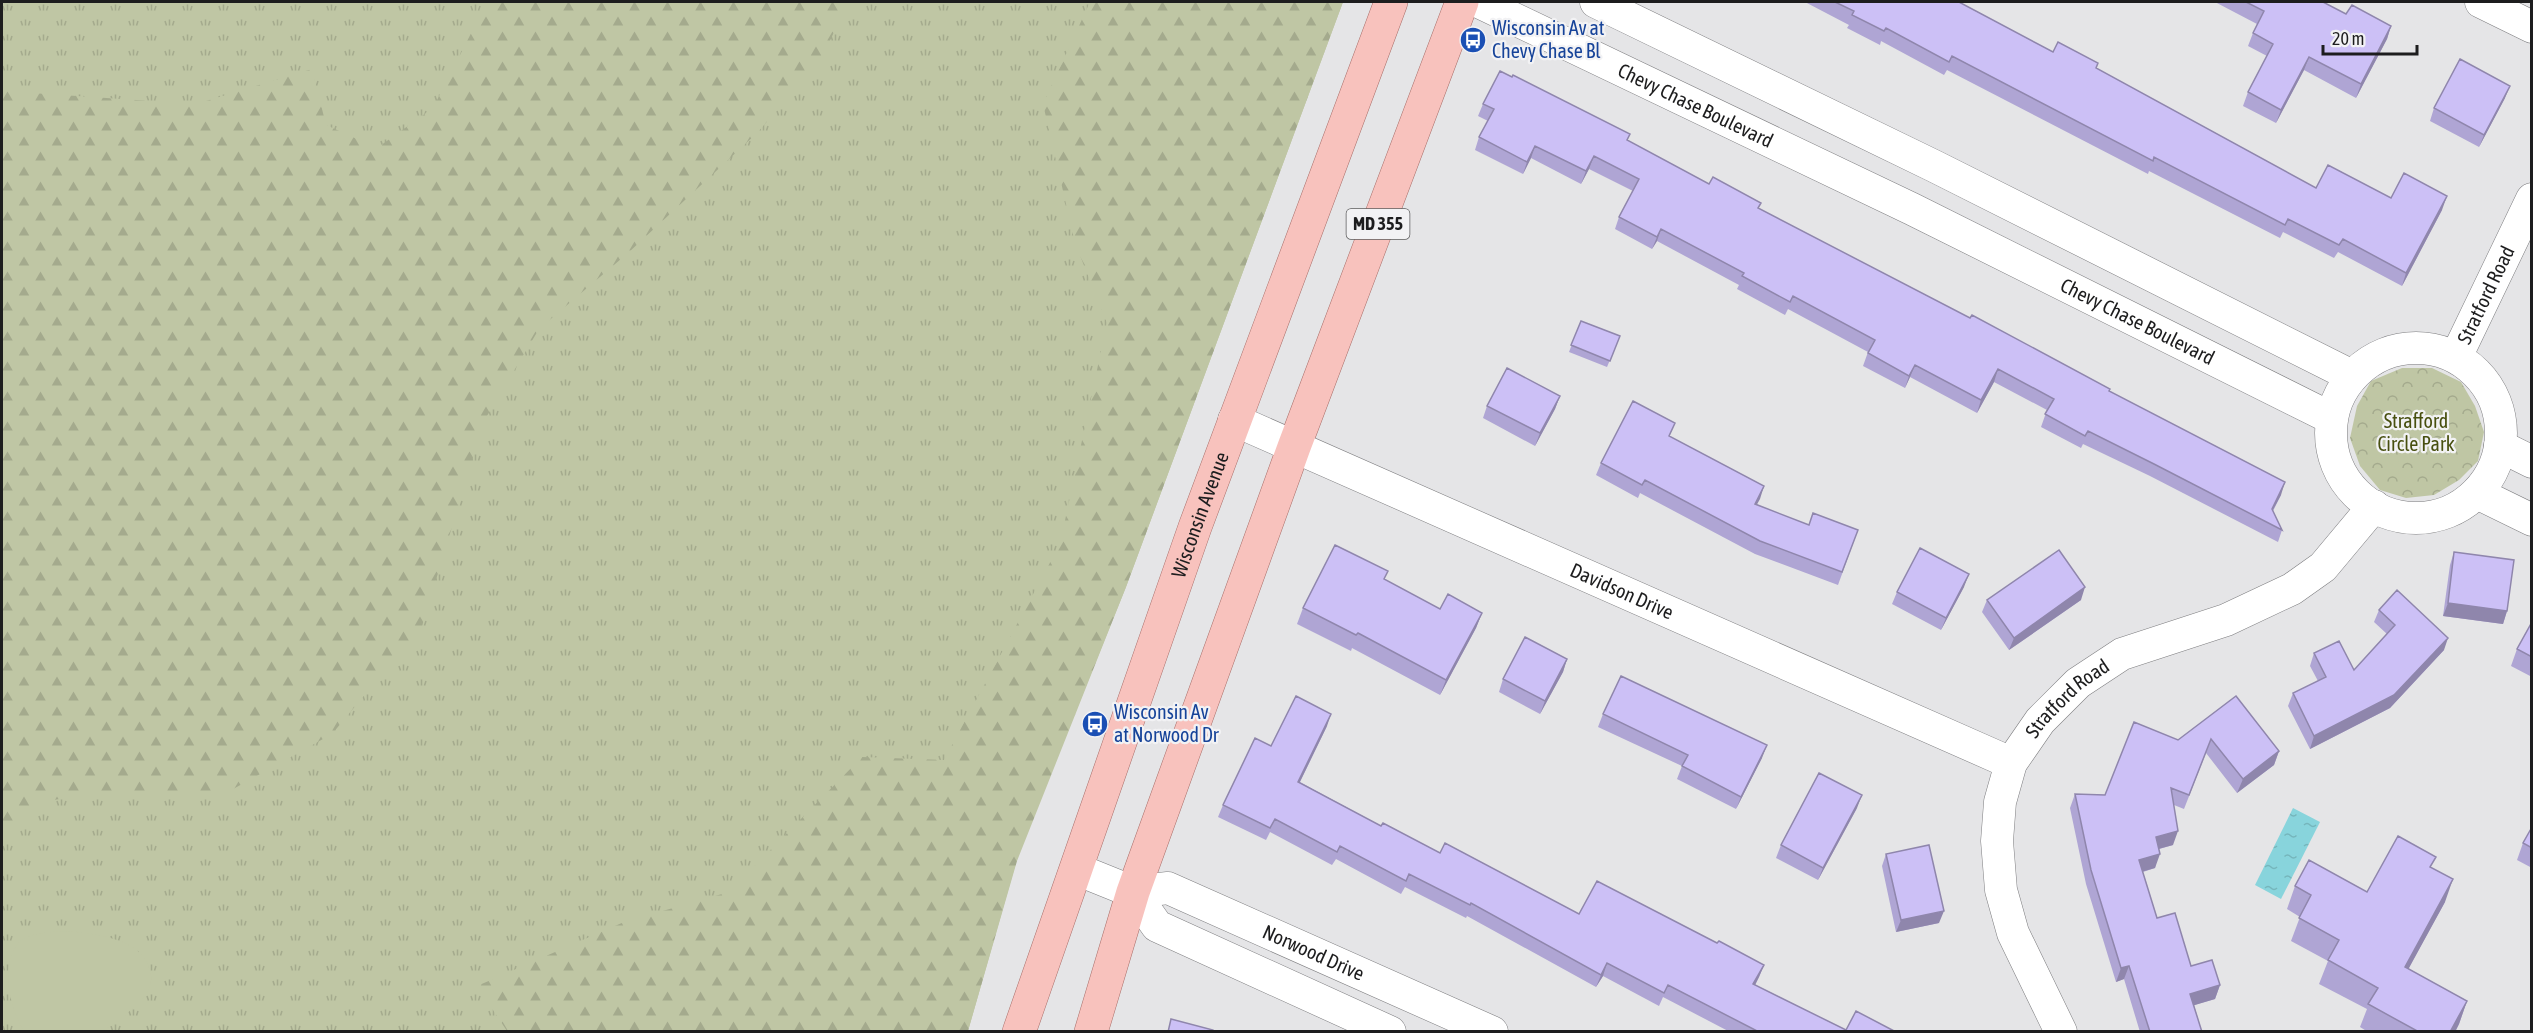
<svg xmlns="http://www.w3.org/2000/svg" width="2533" height="1033" font-family="'Asap Condensed',sans-serif">
	<style>
		.grass { fill: url(#grass-tufts) }
		.forest { fill: url(#forest-firs) }
		.park { fill: url(#park-crowns) }
		.pitch { fill: #bfc6a4 }
		.water { fill: url(#water-ripples) }
		.lines { fill: none; stroke-linecap: round; stroke-linejoin: round }
		.minor-casing { stroke: #7e7e80; stroke-width: 33 }
		.primary-casing { stroke: #a86e69; stroke-width: 34 }
		.minor { stroke: #fff; stroke-width: 32 }
		.primary { stroke: #f8c2bd; stroke-width: 33 }
		.wall { fill: #afa5d4 }
		.shaded-wall { fill: #8f86ac }
		.building { fill: #ccc0f6; stroke: #8f86ac; stroke-width: 1.5 }
		.labels { text-anchor: middle; stroke-width: 4.5; stroke-linejoin: round; paint-order: stroke }
		.shield { fill: #f2f2f4; stroke: #5d5d5e; stroke-width: 1.5 }
		.shield-label { font-size: 18px; font-weight: bold; fill: #1d1d1e }
		.transit-label { font-size: 20px; fill: #164399; stroke: #f2f2f4; text-anchor: start }
		.street-label { font-size: 20px; fill: #1d1d1e; stroke: #f2f2f4 }
		.park-label { font-size: 20px; fill: #474f0f; stroke: #f2f2f4 }
	</style>
	<defs>
		<pattern id="grass-tufts" width="24" height="20" patternUnits="userSpaceOnUse" patternTransform="scale(1.5)"><rect width="24" height="20" fill="#bfc6a4"/><path d="M3 7l-1-3M5 7V3M7 7l1-3M15 17l-1-3M17 17v-4M19 17l1-3" fill="none" stroke="#a4aa8d"/></pattern>
		<pattern id="forest-firs" width="22" height="20" patternUnits="userSpaceOnUse" patternTransform="scale(1.5)"><rect width="22" height="20" fill="#bfc6a4"/><path d="M5 1l3.5 6h-7zM16 11l3.5 6h-7z" fill="#a4aa8d"/></pattern>
		<pattern id="park-crowns" width="20" height="18" patternUnits="userSpaceOnUse" patternTransform="scale(1.5)"><rect width="20" height="18" fill="#bfc6a4"/><path d="M2 6a3 3 0 1 1 6 0M12 15a3 3 0 1 1 6 0" fill="none" stroke="#a4aa8d"/></pattern>
		<pattern id="water-ripples" width="26" height="14" patternUnits="userSpaceOnUse" patternTransform="scale(1.5)"><rect width="26" height="14" fill="#88d4dc"/><path d="M2 4q2-2 4 0t4 0M15 11q2-2 4 0t4 0" fill="none" stroke="#75b6bc"/></pattern>
	</defs>
	<rect width="100%" height="100%" fill="#e5e5e7"/>
	<path class="grass" d="M2,2H1343L1126,587L1019,852L968,1031L2,1032Z"/>
	<path class="forest" d="M487,2H848L821,60L757,133L628,253L539,329L484,421L422,626L332,734L226,793L106,791L36,803L2,835V91L196,104L312,69L326,125L377,148L433,108Z
		M1090,2H1343L1126,587L1017,861L968,1031H507L477,986L624,922L729,892L862,757L944,760L1060,544L1107,323L1075,243L1043,104Z"/>
	<path class="park" d="M2402,368H2432L2461,382L2475,406L2484,432L2478,461L2459,480L2434,495L2406,498L2380,490L2360,466L2350,438L2357,406L2371,381Z"/>
	<path class="pitch" d="M68,931C95,934 142,938 150,970C155,987 144,998 132,1009C123,1017 111,1029 98,1031C82,1033 43,1032 24,1031C9,1007 0,964 19,942C31,932 52,932 68,931Z"/>
	<path class="water" d="M2293,808L2320,822L2281,899L2255,885Z"/>
	<g class="lines">
		<defs>
			<g id="minor">
				<path id="s1" d="M1479,2L1912,209L2331,418"/>
				<path d="M1596,2L1934,166L2352,376"/>
				<path d="M2481,2L2532,27"/>
				<circle cx="2416" cy="433" r="85"/>
				<path id="s2" d="M2456,357L2532,199"/>
				<path id="s3" d="M1234,420L2011,763"/>
				<path d="M2500,446L2532,462"/>
				<path d="M2477,493L2532,520"/>
				<path id="s4" d="M1076,869L1133,892L1168,888L1492,1032"/>
				<path d="M1133,892L1157,926L1390,1032"/>
				<path id="s5" d="M2061,1032L2013,933L2001,890L1997,841L2000,802L2011,763L2040,721L2078,683L2122,654L2226,620L2292,589L2323,567L2374,506"/>
			</g>
			<g id="primary">
				<path id="s6" d="M1019,1032L1195,527L1391,2"/>
				<path d="M1091,1032L1133,892L1294,447L1462,2"/>
			</g>
		</defs>
		<use href="#minor" class="minor-casing"/>
		<use href="#primary" class="primary-casing"/>
		<use href="#minor" class="minor"/>
		<use href="#primary" class="primary"/>
	</g>
	<path class="wall" d="M1805,2H1959L2053,52L2096,68L2316,188L2391,198L2442,210L2402,286L2338,252L2334,258L2283,232L2280,238L2149,171L2148,174L1947,70L1944,75L1881,41L1880,45L1847,28L1849,25Z
		M2215,2H2323L2346,14L2391,26L2387,39L2356,98L2304,70L2276,123L2243,106L2248,92L2267,56L2248,46L2253,33L2257,24Z
		M1512,77L1630,134L1627,141L1709,184L1759,209L2109,391L2281,495L2273,511L2282,530L2278,542L2150,476L2083,444L2081,448L2041,427L2047,410L1994,382L1977,413L1910,377L1905,388L1863,366L1868,352L1788,309L1785,315L1737,289L1739,285L1657,241L1652,249L1615,229L1619,217L1633,191L1589,169L1581,184L1531,158L1523,174L1475,150L1479,137L1488,121L1478,116L1483,104Z
		M2505,98L2479,147L2430,121L2434,108Z
		M1581,321L1620,336L1607,367L1569,352Z
		M1560,396L1555,409L1535,446L1483,418L1487,406Z
		M1670,437L1764,486L1756,505L1809,525L1858,530L1838,585L1755,554L1640,493L1638,498L1596,475L1601,463Z
		M2454,552L2507,611L2503,624L2443,616L2450,565Z
		M1385,580L1440,609L1482,613L1476,628L1440,695L1352,648L1351,651L1297,624L1303,608Z
		M1964,587L1941,630L1892,604L1897,592Z
		M1987,600H2081L2009,650L1982,612Z
		M2379,610L2444,650L2390,708L2310,749L2288,706L2293,693L2318,681L2310,666L2314,653L2354,670L2387,634L2374,622Z
		M2532,622V677L2511,666L2517,649Z
		M1567,659L1563,672L1540,714L1499,692L1503,679Z
		M2236,696L2279,751L2274,765L2237,793L2206,753L2184,809L2174,805L2173,845L2159,849L2155,868L2143,872L2157,918L2191,966L2220,985L2215,999L2194,1005L2202,1032H2140L2124,979L2116,982L2086,884L2070,808L2075,794L2105,795Z
		M1603,714L1762,758L1736,809L1677,779L1682,766L1598,727Z
		M1327,726L1300,782L1381,826L1440,853L1579,914L1717,943L1764,965L1759,977L1755,985L1846,1030L1896,1032H1730L1663,997L1659,1006L1603,976L1596,987L1467,916L1466,918L1405,887L1401,894L1336,859L1332,865L1270,832L1266,840L1218,817L1223,805L1271,746Z
		M1857,808L1818,880L1776,858L1781,845Z
		M2532,827V868L2517,860L2523,843Z
		M1886,854L1939,923L1896,932L1882,866Z
		M2432,868L2445,902L2408,969L2467,1001L2459,1024L2455,1032H2368L2360,1027L2367,1009L2319,984L2328,961L2291,941L2300,917L2287,909L2295,886L2367,892Z"/>
	<path class="shaded-wall" d="M2391,26L2387,39L2356,98L2361,84Z
		M2309,57L2304,70L2276,123L2281,110Z
		M2510,86L2505,98L2479,147L2484,135Z
		M1535,146L1531,158L1523,174L1527,162Z
		M1594,156L1589,169L1581,184L1586,171Z
		M2447,196L2442,210L2402,286L2406,273Z
		M1661,229L1657,241L1652,249L1657,237Z
		M1915,365L1910,377L1905,388L1909,376Z
		M1998,369L1994,382L1977,413L1981,400Z
		M1560,396L1555,409L1535,446L1540,433Z
		M2285,482L2281,495L2267,521L2272,509Z
		M1764,486L1760,499L1750,517L1755,504Z
		M1969,574L1964,587L1941,630L1946,618Z
		M2085,587L2081,600L2009,650L2014,638Z
		M2448,603L2507,611L2503,624L2443,616Z
		M1482,613L1476,628L1440,695L1446,680Z
		M2448,638L2444,650L2390,708L2310,749L2314,736Z
		M1567,659L1563,672L1540,714L1545,701Z
		M1331,714L1327,726L1294,794L1298,782Z
		M1767,745L1762,758L1736,809L1741,797Z
		M2279,751L2274,765L2237,793L2243,779Z
		M1862,795L1857,808L1818,880L1823,868Z
		M2178,831L2173,845L2151,851L2156,837Z
		M2160,854L2155,868L2134,874L2139,860Z
		M2453,879L2445,902L2397,990L2405,967Z
		M1944,911L1939,923L1896,932L1901,920Z
		M1607,963L1603,976L1596,987L1601,975Z
		M1764,965L1759,977L1749,997L1753,984Z
		M2129,966L2124,979L2116,982L2121,968Z
		M2220,985L2215,999L2185,1008L2190,994Z
		M2467,1001L2459,1024L2455,1032H2450Z"/>
	<path class="building" d="M1835,2H1959L2053,52L2058,42L2098,63L2096,68L2316,188L2328,165L2391,198L2404,173L2447,196L2406,273L2343,239L2339,245L2288,219L2285,225L2154,157L2153,161L1952,56L1949,62L1886,28L1884,31L1852,15L1854,11Z
		M2246,2H2323L2346,14L2352,5L2391,26L2361,84L2309,57L2281,110L2248,92L2273,44L2253,33L2264,11Z
		M2460,59L2510,86L2484,135L2434,108Z
		M1500,71L1512,77L1513,75L1630,134L1627,140L1709,184L1713,177L1761,203L1758,208L1970,318L1972,315L2110,389L2109,391L2285,482L2272,509L2282,530L2154,464L2088,431L2085,436L2045,414L2054,399L1998,369L1981,400L1915,365L1909,376L1868,353L1875,340L1793,296L1790,302L1742,276L1744,273L1661,229L1657,237L1619,217L1639,179L1594,156L1586,171L1535,146L1527,162L1479,137L1494,109L1483,104Z
		M1581,321L1620,336L1610,361L1571,345Z
		M1507,368L1560,396L1540,433L1487,406Z
		M1633,401L1675,423L1669,436L1764,486L1755,504L1809,525L1813,513L1858,530L1842,572L1760,541L1645,480L1642,485L1601,463Z
		M1335,545L1388,571L1384,579L1440,609L1448,594L1482,613L1446,680L1358,633L1356,635L1303,608Z
		M1920,548L1969,574L1946,618L1897,592Z
		M2059,550L2085,587L2014,638L1987,600Z
		M2454,552L2514,560L2507,611L2448,603Z
		M2397,590L2448,638L2394,695L2314,736L2293,693L2326,677L2314,653L2339,641L2354,670L2395,625L2379,610Z
		M2532,622V657L2517,649Z
		M1525,637L1567,659L1545,701L1503,679Z
		M1621,676L1767,745L1741,797L1682,766L1688,755L1603,714Z
		M1296,696L1331,714L1298,782L1381,826L1383,823L1440,853L1445,843L1579,914L1597,881L1717,943L1719,941L1764,965L1753,984L1846,1030L1856,1011L1896,1032H1759L1668,985L1664,993L1607,963L1601,975L1471,903L1470,905L1409,874L1406,881L1340,846L1337,852L1275,819L1270,828L1223,805L1255,738L1271,746Z
		M2236,696L2279,751L2243,779L2211,739L2189,795L2171,788L2178,831L2156,837L2160,854L2139,860L2157,918L2175,913L2191,966L2212,960L2220,985L2190,994L2202,1032H2150L2129,966L2121,968L2091,870L2075,794L2105,795L2134,722L2178,740Z
		M1819,773L1862,795L1823,868L1781,845Z
		M2532,827V848L2523,843Z
		M2398,836L2436,857L2430,867L2453,879L2405,967L2467,1001L2450,1032H2419L2368,1004L2378,988L2328,960L2339,940L2299,918L2311,895L2295,886L2309,860L2367,892Z
		M1929,845L1944,911L1901,920L1886,854Z
		M1171,1019L1213,1030V1032H1168Z"/>
	<defs>
		<symbol id="bus-disc" viewBox="-11 -11 22 22"><circle r="9.5" fill="#1a4fb4" stroke="#f2f2f4"/><path d="M-5-6H5V4H4V6H2V4H-2V6H-4V4H-5ZM-3.5-4V0h7V-4ZM-3.5 1.2v1.5H-2V1.2ZM2 1.2v1.5H3.5V1.2Z" fill="#fff"/></symbol>
	</defs>
	<g fill-rule="evenodd">
		<use href="#bus-disc" x="1458" y="25" width="30" height="30"/>
		<use href="#bus-disc" x="1080" y="709" width="30" height="30"/>
	</g>
	<g class="labels">
		<rect class="shield" x="1346.5" y="209" width="63" height="30" rx="4.5"/>
		<g class="shield-label">
			<text x="1378" y="230">MD 355</text>
		</g>
		<g class="transit-label">
			<text x="1492" y="35">Wisconsin Av at<tspan x="1492" dy="23">Chevy Chase Bl</tspan></text>
			<text x="1114" y="719">Wisconsin Av<tspan x="1114" dy="23">at Norwood Dr</tspan></text>
		</g>
		<g class="street-label">
			<text dy="7" stroke="none"><textPath href="#s1" startOffset="240">Chevy Chase Boulevard</textPath></text>
			<text dy="7" stroke="none"><textPath href="#s2" startOffset="69">Stratford Road</textPath></text>
			<text dy="7" stroke="none"><textPath href="#s1" startOffset="732">Chevy Chase Boulevard</textPath></text>
			<text dy="7" stroke="none"><textPath href="#s6" startOffset="548">Wisconsin Avenue</textPath></text>
			<text dy="7" stroke="none"><textPath href="#s3" startOffset="424">Davidson Drive</textPath></text>
			<text dy="7" stroke="none"><textPath href="#s5" startOffset="370">Stratford Road</textPath></text>
			<text dy="7" stroke="none"><textPath href="#s4" startOffset="256">Norwood Drive</textPath></text>
		</g>
		<g class="park-label">
			<text x="2416" y="428">Strafford<tspan x="2416" dy="23">Circle Park</tspan></text>
		</g>
	</g>
	<rect width="2533" height="1033" fill="none" stroke="#1d1d1e" stroke-width="6"/>
	<path d="M2323 45v9h94v-9" fill="none" stroke="#1d1d1e" stroke-width="3"/>
	<text x="2332" y="45" font-size="18" fill="#1d1d1e" stroke="#f2f2f4" stroke-width="4.5" paint-order="stroke">20 m</text>
</svg>
